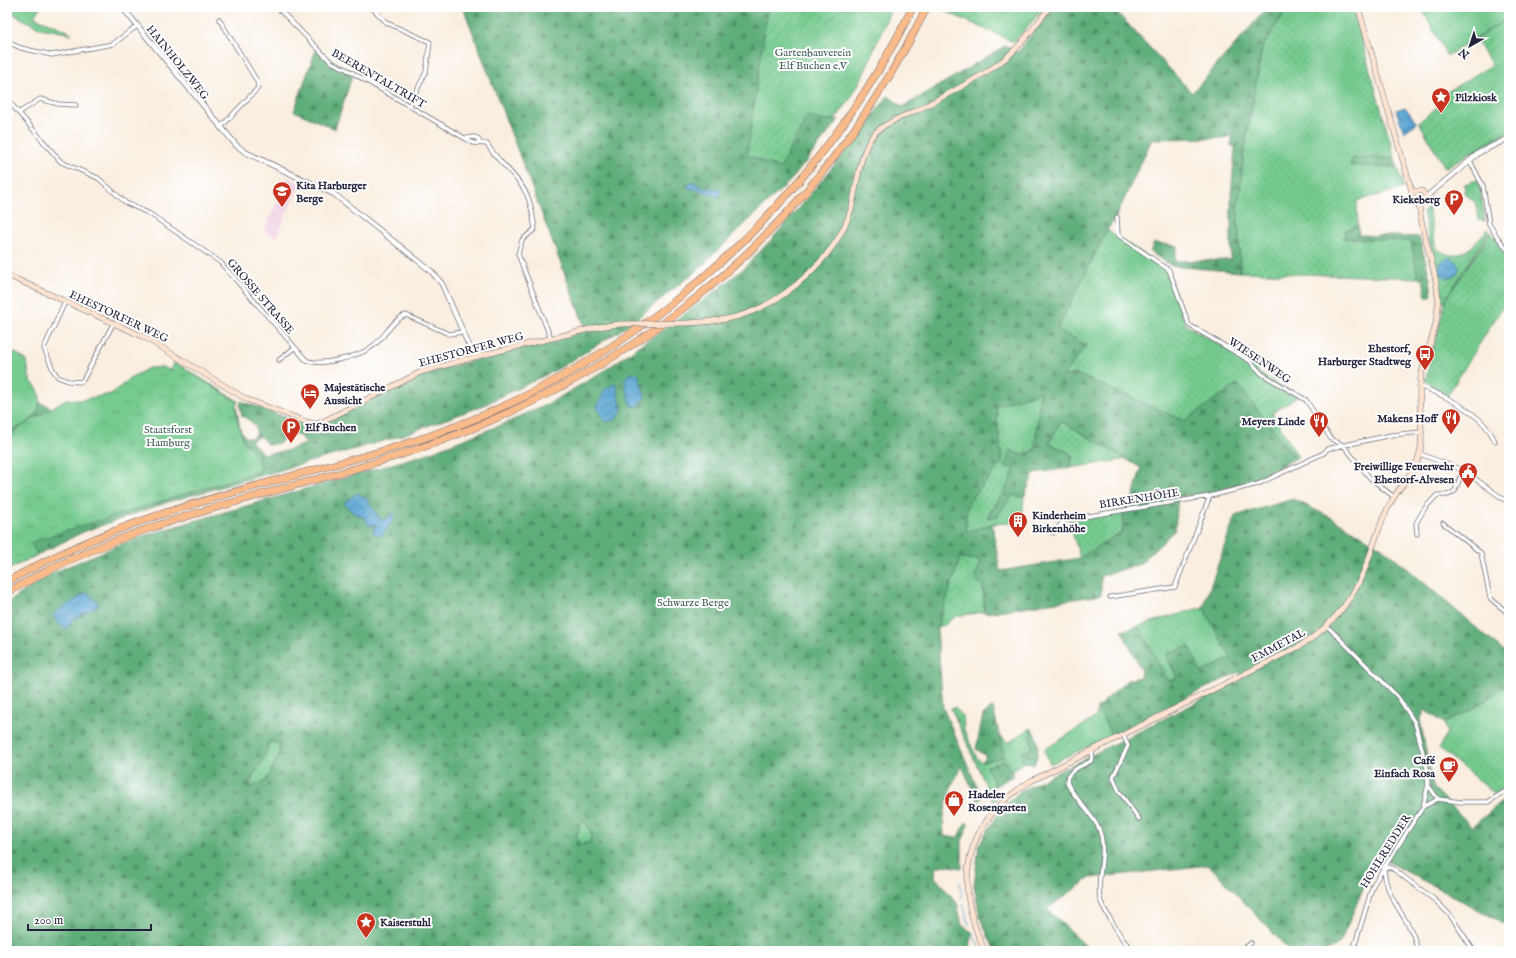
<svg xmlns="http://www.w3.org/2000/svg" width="1516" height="958" font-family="'IM FELL English',serif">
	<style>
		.built { fill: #f1d0e3 }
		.grass { fill: url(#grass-dots); stroke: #4b7664 }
		.forest { fill: url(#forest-firs); stroke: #40685a; fill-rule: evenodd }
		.park { fill: url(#park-tufts); stroke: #4b7664 }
		.garden { fill: url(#garden-furrows); stroke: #4b7664 }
		.pitch { fill: #74ca8e; stroke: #4b7664 }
		.water { fill: url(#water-waves); stroke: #3e6487 }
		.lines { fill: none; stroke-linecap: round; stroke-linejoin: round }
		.stream { stroke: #5aa6d3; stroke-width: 1 }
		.minor-casing { stroke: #6d6975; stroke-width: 5 }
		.tertiary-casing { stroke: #6d6975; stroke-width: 6 }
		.secondary-casing { stroke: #6d6975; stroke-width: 6 }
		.motorway-casing { stroke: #6d6975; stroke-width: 8 }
		.minor { stroke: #fff; stroke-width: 3.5 }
		.tertiary { stroke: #fff; stroke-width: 4.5 }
		.secondary { stroke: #fde4d1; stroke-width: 5 }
		.motorway { stroke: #fabb8b; stroke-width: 7 }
		.secondary-bridge-casing { stroke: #6d6975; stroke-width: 6; stroke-linecap: butt }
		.secondary-bridge { stroke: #fde4d1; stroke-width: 5 }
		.labels { text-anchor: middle; stroke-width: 4; stroke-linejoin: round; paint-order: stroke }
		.park-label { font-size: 11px; fill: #3f5d58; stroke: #fff }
		.street-label { font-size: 11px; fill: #22223b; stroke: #fff }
		.poi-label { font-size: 11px; font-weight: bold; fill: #22223b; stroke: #fff; text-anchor: start }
	</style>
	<defs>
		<pattern id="grass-dots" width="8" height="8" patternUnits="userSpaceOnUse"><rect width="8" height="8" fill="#74ca8e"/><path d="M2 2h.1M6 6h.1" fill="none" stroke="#64ad7b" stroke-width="1.8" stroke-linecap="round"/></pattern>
		<pattern id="forest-firs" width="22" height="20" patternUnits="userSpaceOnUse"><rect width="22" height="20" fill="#5fae79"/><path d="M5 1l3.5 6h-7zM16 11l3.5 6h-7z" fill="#4e8d64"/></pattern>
		<pattern id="park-tufts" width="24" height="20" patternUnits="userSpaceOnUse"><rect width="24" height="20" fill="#74ca8e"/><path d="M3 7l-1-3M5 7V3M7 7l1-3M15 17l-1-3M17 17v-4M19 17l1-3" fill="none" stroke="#64ad7b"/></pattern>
		<pattern id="garden-furrows" width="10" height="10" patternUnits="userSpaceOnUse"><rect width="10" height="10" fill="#74ca8e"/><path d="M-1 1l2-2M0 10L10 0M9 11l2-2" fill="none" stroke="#64ad7b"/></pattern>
		<pattern id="water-waves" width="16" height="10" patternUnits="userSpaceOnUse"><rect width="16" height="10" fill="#5aa6d3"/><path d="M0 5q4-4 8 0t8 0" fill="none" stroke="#4a87ac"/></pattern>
	</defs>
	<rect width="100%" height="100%" fill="#fff"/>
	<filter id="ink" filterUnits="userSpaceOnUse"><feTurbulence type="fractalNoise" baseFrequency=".025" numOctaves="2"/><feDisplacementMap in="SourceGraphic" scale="8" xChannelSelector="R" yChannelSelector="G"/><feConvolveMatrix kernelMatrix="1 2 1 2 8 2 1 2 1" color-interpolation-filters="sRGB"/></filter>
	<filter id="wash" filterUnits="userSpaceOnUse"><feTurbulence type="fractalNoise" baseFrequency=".012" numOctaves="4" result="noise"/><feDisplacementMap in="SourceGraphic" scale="16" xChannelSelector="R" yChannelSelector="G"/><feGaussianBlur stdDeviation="0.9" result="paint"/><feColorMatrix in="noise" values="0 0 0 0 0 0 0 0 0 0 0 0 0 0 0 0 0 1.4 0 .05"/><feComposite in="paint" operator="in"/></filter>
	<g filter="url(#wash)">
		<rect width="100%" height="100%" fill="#f9eee0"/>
		<path class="built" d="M288,178L300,184L276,237L264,231Z"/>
		<path class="grass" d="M1288,7H1352L1395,158H1353L1350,165L1398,168L1404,188L1357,201L1358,226L1346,230L1344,238L1411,241L1418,278L1240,272L1238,209L1244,151L1262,48Z
			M1421,7H1509V21L1507,19L1447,56Z
			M1509,129V134L1473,153L1470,152Z
			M1477,180L1480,186L1485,221L1479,220L1475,202L1464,193L1465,184Z
			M1431,197L1429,212L1436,249C1441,251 1447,255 1452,255C1467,255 1479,240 1488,229L1489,232L1443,303L1440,302L1438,282L1423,212L1426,211Z
			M1107,230L1167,270L1186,325L1248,360L1260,374L1298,396L1272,413L1298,457L1296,458L1237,384L1185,421L1076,374L1061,377L1057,330Z
			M1491,232L1509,256V297L1447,396L1425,381L1446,299Z
			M1040,392L1035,450L1021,455L1010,450L1015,469L1008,485L987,517L997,516L1013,495L1024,497L1022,522L992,524L966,532V513L969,502L1002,462L996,406Z
			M1061,421L1127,459L1070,468L1073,455L1049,443Z
			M1123,511V531L1080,558L1069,521Z
			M960,558L982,560L984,612L956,616L945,625L937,628Z
			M1203,607L1231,658L1201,673L1189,646L1166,654L1177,678L1168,682L1138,626Z
			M1509,684V784L1495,794L1439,748L1447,732L1444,723L1471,710Z
			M955,707L963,717L964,730L977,758L982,762L1004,757L1001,736L1008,743L1031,728L1032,748L1023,753V762L1012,772L1005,760L987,766L995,786L992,789L997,799L993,801L951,708Z
			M1097,708L1112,736L1050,764L1044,750L1096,717Z
			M270,740L280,744L279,754L266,782L258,783L251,789C248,779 268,755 270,740Z
			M582,822H586L592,836L589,843L582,844L578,842L576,837Z"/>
		<path class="forest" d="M463,7H768L747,155L780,168L807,116L824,121L839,119L794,177L696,271L626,327L558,369L482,406L397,437L168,502L83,532L7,570V431C24,428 36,418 39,402L52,408L61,404L110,399L171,371L174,362L235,399L240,429L245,437L251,438L256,435C258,424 250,421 242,416L240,406L241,401L302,423L319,426L426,373L586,330ZM295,434L301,437L306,444L286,451L263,454L251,441L260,436L268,445L280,443L283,439Z
			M1053,7H1112L1192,93L1268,7H1288L1262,48L1244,151L1238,209L1240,272L1172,266L1150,252L1154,243L1177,246L1175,261L1231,260V198L1235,146H1231L1232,135L1227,138L1152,139L1116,217L1107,230L1057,330L1087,345L1062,377L1076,374L1185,421L1237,384L1296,458L1255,479L1211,493L1178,497L1175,530L1140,564L1101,576V595L985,613L983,587L974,578L982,560L960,558L937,628L943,708L982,798L978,801L962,766C949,790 942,808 944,836L957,838L966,822L969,825L962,841V868L943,865L936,868L935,877L957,903L962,925L973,933L969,951H7V603L50,574L135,538L423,455L506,423L553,401L601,373L711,295L743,269L773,238L827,174L888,96L903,107L1005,46L1018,52ZM1040,392L1035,450L1021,455L1010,450L1005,467L1015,469L1008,485L987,518L997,516L1013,495L1024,497L1034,473L1070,468L1073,455L1049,443L1061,421L1141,468L1131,504L1123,511V531L1080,558L1000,571L992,524L966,532V513L969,502L1002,462L996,406ZM270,741L280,744L279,754L266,781L258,783L250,789V781L262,762ZM582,822H586L592,836L589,843L582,844L578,842L576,837Z
			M316,49L324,56L353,73L335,129L294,111Z
			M1353,158H1395L1398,168L1350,165Z
			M1358,226L1359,235L1419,237L1430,278L1432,295L1426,297L1423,278H1418L1411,241L1344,238L1345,230Z
			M1293,499L1334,519L1387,551L1509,656V684L1471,710L1444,723L1425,710L1420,720L1433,787L1472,827L1506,798L1509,801V926L1377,856L1340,943L1327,951H1290L1209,865L1090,878L1047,909L1091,951H995L980,918L974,885L979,845L1000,810L1020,791L1243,679L1239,672L1160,710L1112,736L1097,708L1127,680L1140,677L1141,669L1122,631L1138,626L1168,681L1177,678L1166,654L1189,646L1201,672L1231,659L1203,607L1235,516Z
			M993,707L1004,757L982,762L986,756L976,749L983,715Z
			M1031,728C1040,740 1039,751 1034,765L1023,762L1022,753L1032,748Z
			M1005,760L1013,776L995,786L987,766Z"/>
		<path class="park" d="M7,7H40L34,17L64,29L72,34L40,28L7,11Z
			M174,362L234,400H238L236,406L238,423L244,442L257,454L261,470L31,542L37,555L7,570V440L19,428L66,399L80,400L111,394L132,377L149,368L163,367L171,371Z"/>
		<path class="garden" d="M768,7H892C874,45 864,87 835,119L824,121L807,116L780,168L747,155Z
			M936,7H1045L1014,42Z
			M1507,19L1509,21V129L1445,168L1419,122L1442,103L1440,96L1492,65L1476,39Z"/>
		<path class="pitch" d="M7,352L16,353L27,361C28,366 28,374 30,379C32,384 37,386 39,392C44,414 26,427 7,431Z"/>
		<path class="water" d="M1405,107L1417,123L1404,132L1396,110Z
			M693,181L703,188L720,189L719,198C714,193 696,190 687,187Z
			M1439 268a10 10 0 1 1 20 0a10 10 0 1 1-20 0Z
			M638,373L645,397L638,406L632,407L624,381L629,374Z
			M616,383L622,411L615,420L605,422L597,407L605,389Z
			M357,493L366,498L381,520H386L392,513L394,514L393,521L381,536L373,533L375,524L369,526C366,517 361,517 354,513C350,511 347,506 344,503Z
			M87,592L98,603V606L72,620L67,629L59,624L53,616L56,612Z"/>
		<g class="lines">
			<path class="stream" d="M960,883L962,898
				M963,904L969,925
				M972,932L981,951"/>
		</g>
	</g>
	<g filter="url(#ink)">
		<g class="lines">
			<defs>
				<path id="minor" d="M277,7L331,62L346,69L473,143L487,144C498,163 518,175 527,195C532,206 533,218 535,229L522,240L518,254L551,339
					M371,7L387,23L430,42L426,72L409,106
					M219,19L257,81L258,88L220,128
					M7,42L21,48L52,55L113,44L137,26
					M7,99L61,162L98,178L126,203L150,214L220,262L306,360C321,367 362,356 374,345C385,337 393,319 406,315L449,334L463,332
					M20,112L40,99L58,104L76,105
					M465,138L475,137L479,140V143
					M1470,161L1483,186L1489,224L1496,235L1509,252
					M1117,217L1118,235L1169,270L1189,325L1250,361L1262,374L1306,400L1331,439L1343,445L1370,478L1394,497
					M65,302L44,348L53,370L58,377L68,381L80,382L83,380L113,324
					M279,360L294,348
					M1419,386C1446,396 1483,413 1495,441
					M1420,454L1463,470L1509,503
					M1443,523L1481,553L1490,598L1509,614
					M1053,533L1065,520L1210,496
					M1417,534L1416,523L1425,508L1437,495H1448L1455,491L1463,470
					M1110,597L1175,587L1210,496L1258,484L1324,453L1327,449L1391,435L1422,432
					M1327,626L1398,697L1415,723L1427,768L1428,785L1423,807L1373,885L1353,951
					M1123,734L1128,746L1113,777L1119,791L1139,819
					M1093,750L1091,761C1084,765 1066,771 1067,781C1068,792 1094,815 1099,829C1108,852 1096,876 1100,899C1101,905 1120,935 1124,941C1127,945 1132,948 1136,951
					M1428,785L1438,799
					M1423,807L1438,799L1461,802H1488L1509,789
					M1384,866L1392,868L1436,901L1450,915L1474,951
					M1384,867C1385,904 1414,919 1417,951
					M1241,951L1251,943"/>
				<path id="tertiary" d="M122,7L236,145L245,152L334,194L431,271L442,284L474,357
					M1426,197L1480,152L1509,138"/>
				<path id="secondary" d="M1358,7L1411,188V201L1418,205L1424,202L1426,196L1422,191H1416L1411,194
					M7,275L144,337L246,399L307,422L316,424L324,421L421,372L474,357L598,327L620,324
					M688,323C705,322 722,321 739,316C786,302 839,255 852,206C857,186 860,147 876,132C890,119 912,114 929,104C953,91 980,78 1002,61C1021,47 1035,25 1050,7
					M985,951C952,883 964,821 1031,781L1300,646C1336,624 1357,594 1370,555C1376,538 1381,520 1390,504C1399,486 1416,472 1420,452C1425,427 1416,402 1421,377C1426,351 1439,327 1438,300C1437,268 1422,238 1419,205"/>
				<path id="motorway" d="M7,582C126,512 265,486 396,447C621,379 809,217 913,7
					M7,593C116,527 243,501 364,466C616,393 810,244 927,7"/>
			</defs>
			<use href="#minor" class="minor-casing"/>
			<use href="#tertiary" class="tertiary-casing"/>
			<use href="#secondary" class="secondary-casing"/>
			<use href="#motorway" class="motorway-casing"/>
			<use href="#minor" class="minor"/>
			<use href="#tertiary" class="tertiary"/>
			<use href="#secondary" class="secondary"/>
			<use href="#motorway" class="motorway"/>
			<defs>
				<path id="secondary-bridge" d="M620,324L688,323"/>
			</defs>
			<use href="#secondary-bridge" class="secondary-bridge-casing"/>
			<use href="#secondary-bridge" class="secondary-bridge"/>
		</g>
	</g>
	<defs>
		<symbol id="sight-pin" viewBox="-11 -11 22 30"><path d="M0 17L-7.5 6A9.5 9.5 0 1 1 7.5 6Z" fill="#c8321e" stroke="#fff"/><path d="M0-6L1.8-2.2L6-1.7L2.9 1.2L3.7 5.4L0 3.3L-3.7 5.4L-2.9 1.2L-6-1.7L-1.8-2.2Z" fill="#fff"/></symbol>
		<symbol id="school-pin" viewBox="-11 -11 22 30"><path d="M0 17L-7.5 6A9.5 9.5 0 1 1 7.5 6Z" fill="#c8321e" stroke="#fff"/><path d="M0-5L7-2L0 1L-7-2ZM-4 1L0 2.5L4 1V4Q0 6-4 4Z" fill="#fff"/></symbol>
		<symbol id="parking-pin" viewBox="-11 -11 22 30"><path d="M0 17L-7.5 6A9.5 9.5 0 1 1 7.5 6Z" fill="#c8321e" stroke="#fff"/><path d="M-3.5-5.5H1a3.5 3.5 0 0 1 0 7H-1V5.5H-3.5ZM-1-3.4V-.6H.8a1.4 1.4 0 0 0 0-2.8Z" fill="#fff"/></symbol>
		<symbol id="bus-pin" viewBox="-11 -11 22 30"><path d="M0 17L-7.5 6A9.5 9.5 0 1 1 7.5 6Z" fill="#c8321e" stroke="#fff"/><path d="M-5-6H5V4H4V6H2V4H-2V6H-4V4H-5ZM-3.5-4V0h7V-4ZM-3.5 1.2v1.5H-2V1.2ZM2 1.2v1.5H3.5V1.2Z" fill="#fff"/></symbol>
		<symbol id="hotel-pin" viewBox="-11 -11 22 30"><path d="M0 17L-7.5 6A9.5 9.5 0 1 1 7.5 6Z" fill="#c8321e" stroke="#fff"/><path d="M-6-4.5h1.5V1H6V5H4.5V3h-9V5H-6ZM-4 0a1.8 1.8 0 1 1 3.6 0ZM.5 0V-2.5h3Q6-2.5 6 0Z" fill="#fff"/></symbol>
		<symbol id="restaurant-pin" viewBox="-11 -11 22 30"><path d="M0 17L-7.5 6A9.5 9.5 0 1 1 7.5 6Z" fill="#c8321e" stroke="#fff"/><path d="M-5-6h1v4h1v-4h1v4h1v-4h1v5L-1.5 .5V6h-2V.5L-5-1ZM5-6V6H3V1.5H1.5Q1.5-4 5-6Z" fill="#fff"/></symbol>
		<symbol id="civic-pin" viewBox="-11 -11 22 30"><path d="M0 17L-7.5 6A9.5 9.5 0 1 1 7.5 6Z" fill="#c8321e" stroke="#fff"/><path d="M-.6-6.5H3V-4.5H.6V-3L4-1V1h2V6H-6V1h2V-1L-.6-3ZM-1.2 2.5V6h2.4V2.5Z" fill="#fff"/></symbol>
		<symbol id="building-pin" viewBox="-11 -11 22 30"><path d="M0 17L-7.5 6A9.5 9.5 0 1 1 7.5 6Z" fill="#c8321e" stroke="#fff"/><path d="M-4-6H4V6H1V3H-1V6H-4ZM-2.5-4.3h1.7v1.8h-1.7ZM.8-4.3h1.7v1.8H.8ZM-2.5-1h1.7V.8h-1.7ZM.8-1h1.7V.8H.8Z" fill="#fff"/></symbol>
		<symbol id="cafe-pin" viewBox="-11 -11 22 30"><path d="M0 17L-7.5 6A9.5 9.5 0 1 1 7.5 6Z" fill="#c8321e" stroke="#fff"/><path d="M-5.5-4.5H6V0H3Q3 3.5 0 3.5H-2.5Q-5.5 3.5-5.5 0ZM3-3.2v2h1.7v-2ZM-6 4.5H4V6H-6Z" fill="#fff"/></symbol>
		<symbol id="shop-pin" viewBox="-11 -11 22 30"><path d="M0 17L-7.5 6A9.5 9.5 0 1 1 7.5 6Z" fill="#c8321e" stroke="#fff"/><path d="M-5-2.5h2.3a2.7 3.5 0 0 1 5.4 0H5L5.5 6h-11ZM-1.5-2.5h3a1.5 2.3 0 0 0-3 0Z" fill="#fff"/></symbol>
	</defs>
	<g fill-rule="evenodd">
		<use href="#sight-pin" x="1430" y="86" width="22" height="30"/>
		<use href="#school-pin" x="271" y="180" width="22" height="30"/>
		<use href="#parking-pin" x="1443" y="188" width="22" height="30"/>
		<use href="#bus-pin" x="1414" y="343" width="22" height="30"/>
		<use href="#hotel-pin" x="299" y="382" width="22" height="30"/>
		<use href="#restaurant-pin" x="1440" y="407" width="22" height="30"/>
		<use href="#restaurant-pin" x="1308" y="410" width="22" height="30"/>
		<use href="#parking-pin" x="280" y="416" width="22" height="30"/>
		<use href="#civic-pin" x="1457" y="461" width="22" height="30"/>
		<use href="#building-pin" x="1007" y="510" width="22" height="30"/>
		<use href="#cafe-pin" x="1438" y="755" width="22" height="30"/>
		<use href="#shop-pin" x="943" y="789" width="22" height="30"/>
		<use href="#sight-pin" x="355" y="911" width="22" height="30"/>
	</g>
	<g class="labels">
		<g class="park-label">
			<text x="813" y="56">Gartenbauverein<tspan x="813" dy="13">Elf Buchen e.V</tspan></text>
			<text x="168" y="433">Staatsforst<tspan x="168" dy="13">Hamburg</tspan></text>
			<text x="693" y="606">Schwarze Berge</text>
		</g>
		<g class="street-label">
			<text transform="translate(178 62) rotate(51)" y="4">HAINHOLZWEG</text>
			<text transform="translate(379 78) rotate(30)" y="4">BEERENTALTRIFT</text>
			<text transform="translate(261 296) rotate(49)" y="4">GROSSE STRASSE</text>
			<text transform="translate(119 316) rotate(25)" y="4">EHESTORFER WEG</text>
			<text transform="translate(471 349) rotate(-15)" y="4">EHESTORFER WEG</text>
			<text transform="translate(1260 360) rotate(34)" y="4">WIESENWEG</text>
			<text transform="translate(1139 498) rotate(-9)" y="4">BIRKENHÖHE</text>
			<text transform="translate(1278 645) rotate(-28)" y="4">EMMETAL</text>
			<text transform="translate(1385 851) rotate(-58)" y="4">HOHLREDDER</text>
		</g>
		<g class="poi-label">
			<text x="1455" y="101">Pilzkiosk</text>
			<text x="296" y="189">Kita Harburger<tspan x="296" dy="13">Berge</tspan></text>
			<text x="1440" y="203" text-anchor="end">Kiekeberg</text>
			<text x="1411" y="352" text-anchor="end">Ehestorf,<tspan x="1411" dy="13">Harburger Stadtweg</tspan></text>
			<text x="324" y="391">Majestätische<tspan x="324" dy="13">Aussicht</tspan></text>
			<text x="1437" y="422" text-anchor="end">Makens Hoff</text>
			<text x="1305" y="425" text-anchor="end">Meyers Linde</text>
			<text x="305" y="431">Elf Buchen</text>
			<text x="1454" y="470" text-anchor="end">Freiwillige Feuerwehr<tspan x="1454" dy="13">Ehestorf-Alvesen</tspan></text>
			<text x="1032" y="519">Kinderheim<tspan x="1032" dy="13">Birkenhöhe</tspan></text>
			<text x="1435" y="764" text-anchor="end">Café<tspan x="1435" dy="13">Einfach Rosa</tspan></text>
			<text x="968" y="798">Hadeler<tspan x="968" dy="13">Rosengarten</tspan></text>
			<text x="380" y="926">Kaiserstuhl</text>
		</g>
	</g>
	<rect width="1516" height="958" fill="none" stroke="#fff" stroke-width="24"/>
	<g transform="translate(1470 46) rotate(219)" stroke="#ffffff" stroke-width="3" paint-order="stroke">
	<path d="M0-3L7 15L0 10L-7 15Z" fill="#22223b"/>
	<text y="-6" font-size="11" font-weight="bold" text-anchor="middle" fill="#22223b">N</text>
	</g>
	<path d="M28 924v6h123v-6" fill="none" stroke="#22223b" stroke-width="2"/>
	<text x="34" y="924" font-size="12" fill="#22223b" stroke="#ffffff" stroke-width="3" paint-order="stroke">200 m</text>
</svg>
